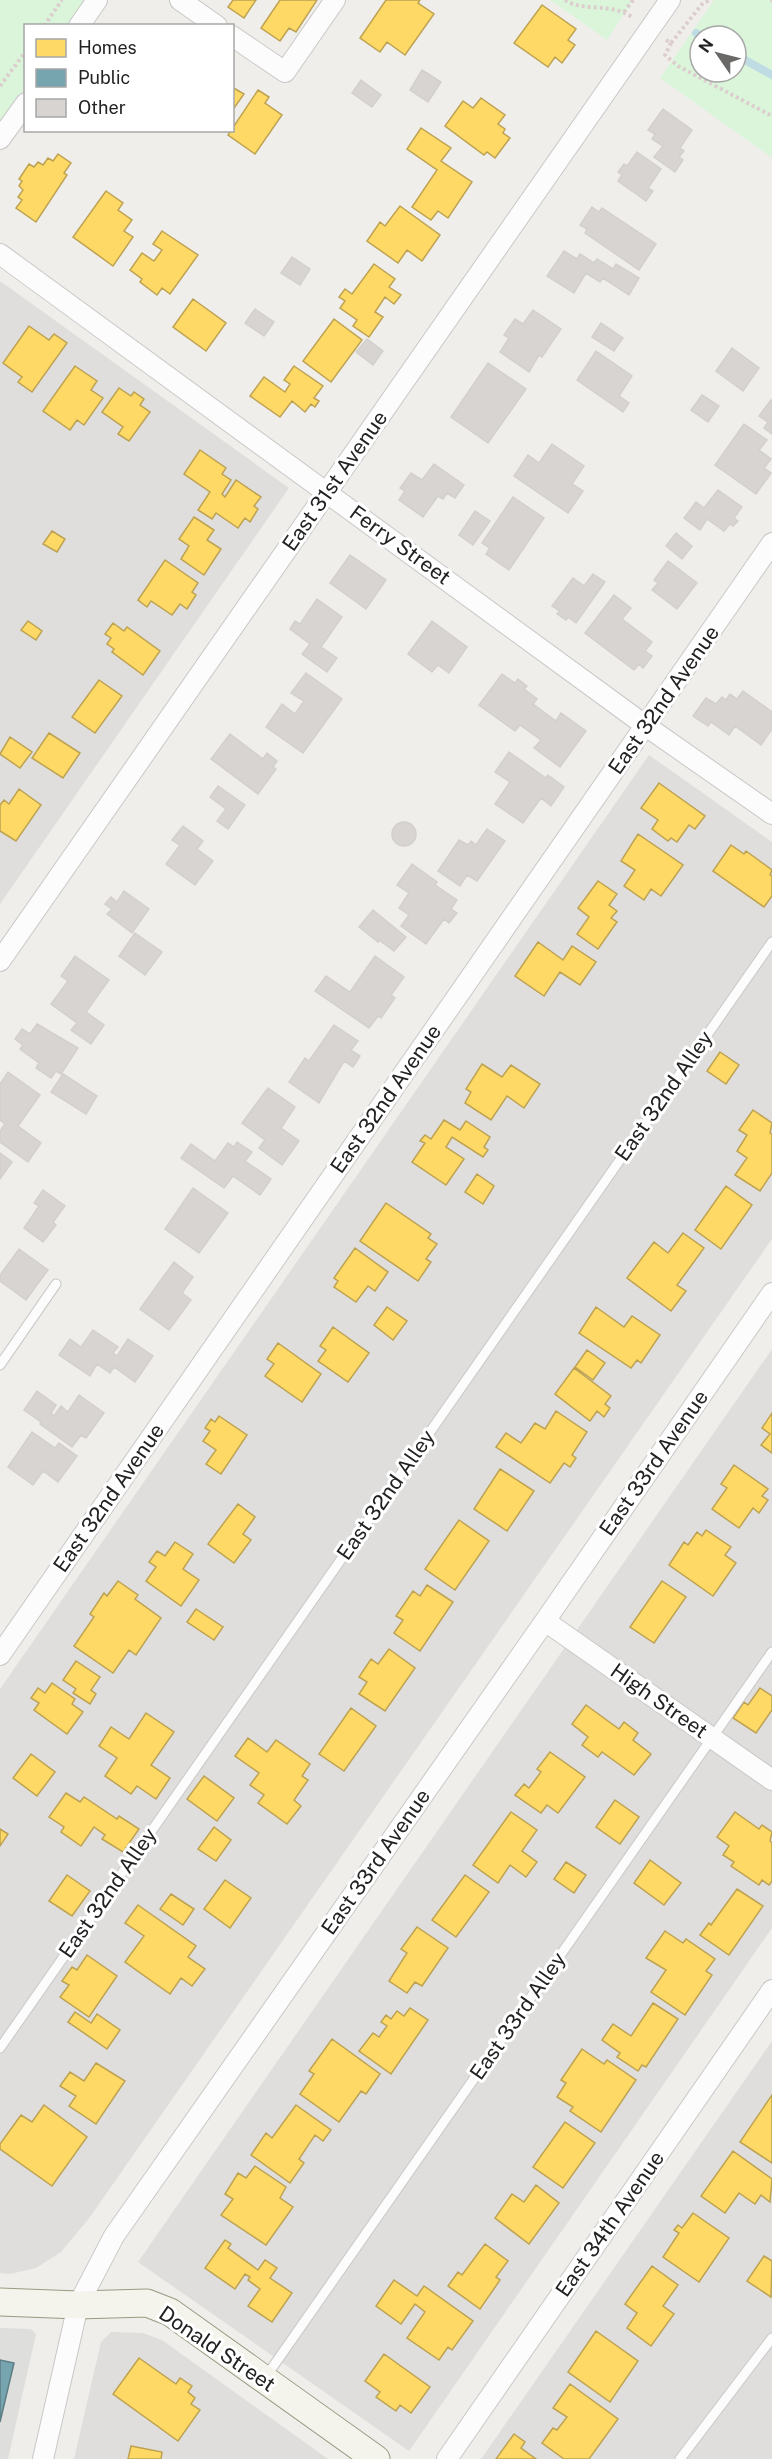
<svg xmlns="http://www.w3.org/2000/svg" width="772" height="2459" font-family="'Public Sans',sans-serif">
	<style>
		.residential { fill: #dfdedc }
		.religious { fill: #dededc }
		.park { fill: #daf5da; fill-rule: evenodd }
		.homes { fill: #ffd966; stroke: #bda252; stroke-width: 1.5 }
		.public { fill: #76a5af; stroke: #5d7e85; stroke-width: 1.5 }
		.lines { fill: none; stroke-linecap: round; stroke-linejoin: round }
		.stream { stroke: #bfdbe3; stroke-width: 8 }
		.building { fill: #d7d4d2; stroke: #d3d0cc; stroke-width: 1.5 }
		.lane-casing { stroke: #c9c8c7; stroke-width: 11 }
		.street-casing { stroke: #c9c8c7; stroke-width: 22 }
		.secondary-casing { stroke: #999a82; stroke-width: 29 }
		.path { stroke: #dccecd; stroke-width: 4; stroke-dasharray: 3 3; stroke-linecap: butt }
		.lane { stroke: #fdfcfc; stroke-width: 9 }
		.street { stroke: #fdfcfc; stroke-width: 20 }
		.secondary { stroke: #f4f4ed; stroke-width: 27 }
		.labels { text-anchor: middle; stroke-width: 6; stroke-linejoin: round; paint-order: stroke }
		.street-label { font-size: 21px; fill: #222; stroke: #fff }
	</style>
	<rect width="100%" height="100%" fill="#f0eeeb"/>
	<path class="residential" d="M0,281L289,488L0,904Z
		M649,755L772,842V1239L90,2217L61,2252L36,2268L10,2274L0,2273V1689Z
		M772,1349V1928L409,2451L138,2262Z
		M772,2041V2459H481Z
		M111,2332L143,2333L162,2340L328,2459H74L101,2342Z"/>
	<path class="religious" d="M0,2328L31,2329L36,2334L8,2459H0Z"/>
	<path class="park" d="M0,0H88L70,25L26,26L25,88L0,124Z
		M550,0H633L607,40Z
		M714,0H772V158L660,78ZM700,36H736V72H700Z"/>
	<path class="homes" d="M233,0H256L244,18L228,7Z
		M280,0H317L296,32L289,28L280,41L261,28Z
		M386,0H420L418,3L434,14L405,55L387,42L380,52L360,38Z
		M542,5L576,29L568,40L575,45L562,63L555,57L548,67L514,43Z
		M232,87L244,94L232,111Z
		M258,90L269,97L265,103L282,115L255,154L228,135Z
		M481,98L505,115L498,124L505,129L503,133L510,138L495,158L487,152L484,155L445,126L463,101L473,108Z
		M421,128L451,148L441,161L472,182L448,218L438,211L431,220L412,207L437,170L407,149Z
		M58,154L71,163L64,173L67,175L36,222L16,208L22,200L18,197L23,190L19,186L22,181L19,179L29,164L34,167L38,162L43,165L48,158L53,161Z
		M106,191L123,203L118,210L132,220L124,231L133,237L113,266L73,237Z
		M400,206L440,235L422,261L407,250L398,263L367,241L380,222L385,226Z
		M162,231L198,255L170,294L162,288L157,295L140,282L142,279L130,270L142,253L154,261L162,250L153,244Z
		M374,264L395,279L389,287L401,295L394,304L385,297L375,312L383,317L369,337L353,326L357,320L340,308L345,301L339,297L345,289L352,294Z
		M193,299L226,323L206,351L173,327Z
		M334,319L362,340L331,382L303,361Z
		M29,326L49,340L54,334L67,343L32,392L18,382L22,377L3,363Z
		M75,366L97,381L91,390L103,398L84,425L77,420L70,430L43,411Z
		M294,366L323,386L314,398L319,401L315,407L311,404L305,412L292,401L280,417L250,396L264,377L285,392L290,384L284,380Z
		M119,388L131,396L134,392L144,399L140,405L150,412L129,441L118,434L123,427L102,412Z
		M200,450L226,468L222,474L231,480L222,494L225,497L236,480L261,497L254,506L258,509L250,522L245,518L238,528L216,513L212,519L198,510L210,492L184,474Z
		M194,517L214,530L207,540L221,549L204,575L181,559L189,546L179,539Z
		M52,531L65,539L57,552L43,544Z
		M165,560L198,583L192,592L196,595L187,609L180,604L172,615L151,601L147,607L138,600Z
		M28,621L42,631L36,640L21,630Z
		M113,623L124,631L127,627L160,651L143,675L112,652L114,649L107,644L111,638L105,634Z
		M99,680L122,696L95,733L72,717Z
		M49,733L80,753L63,778L32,758Z
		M10,737L32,752L20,768L0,754Z
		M659,783L705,816L695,829L689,825L677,842L671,838L668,841L652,829L658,820L641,808Z
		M19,789L41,805L16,841L0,831V805L4,800L9,804Z
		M638,834L683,865L661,896L651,889L644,900L624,886L635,870L621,861Z
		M731,845L744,854L746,851L772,870L770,875L772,876V896L764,907L713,871Z
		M598,881L617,894L609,905L617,911L611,918L617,922L598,949L577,934L589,917L578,908Z
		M538,942L563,960L572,946L596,962L580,985L560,972L544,996L515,976Z
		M720,1052L739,1065L726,1084L707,1071Z
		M482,1064L502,1077L511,1065L540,1084L524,1108L507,1096L491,1120L465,1103L471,1092L466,1089Z
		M753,1110L772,1123L770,1133L772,1134V1173L760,1191L735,1175L747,1158L737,1151L747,1135L739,1130Z
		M444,1120L460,1130L466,1121L490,1137L484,1147L488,1150L483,1157L452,1137L446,1147L464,1159L446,1185L412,1162L425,1143L420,1141L425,1135L431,1139Z
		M477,1174L494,1186L483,1204L465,1192Z
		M726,1186L752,1205L721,1249L695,1230Z
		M386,1203L431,1234L428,1238L437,1244L426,1259L431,1262L418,1281L360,1241Z
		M683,1233L704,1248L677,1285L686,1291L671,1311L627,1278L654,1242L668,1253Z
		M355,1248L388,1272L375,1291L368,1286L356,1302L334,1287L338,1281L334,1278Z
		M387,1307L407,1321L393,1340L374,1325Z
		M596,1307L624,1327L632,1316L660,1335L641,1363L637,1360L631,1368L579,1333Z
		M333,1327L369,1353L348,1382L318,1361L326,1350L320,1346Z
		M278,1343L321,1374L302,1402L265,1376L274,1364L267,1359Z
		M587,1350L605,1363L593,1380L575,1367Z
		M574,1368L611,1396L605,1404L610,1408L604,1417L597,1411L590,1421L555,1394Z
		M556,1411L587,1432L572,1455L576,1458L570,1467L564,1463L550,1483L496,1447L506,1433L521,1443L535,1423L545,1429Z
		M772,1413V1453L761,1445L770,1434L762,1428Z
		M219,1416L247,1435L221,1474L206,1464L216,1450L203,1441L210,1431L205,1428L211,1419L215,1422Z
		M734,1465L768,1489L762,1496L768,1500L759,1513L753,1508L739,1528L712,1509L727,1488L721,1484Z
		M500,1469L534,1491L507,1531L474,1509Z
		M238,1504L255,1517L243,1534L251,1540L234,1563L208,1544Z
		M459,1520L489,1541L455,1590L425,1569Z
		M706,1530L731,1547L725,1555L736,1563L713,1596L669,1565L684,1542L688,1545L697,1532L702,1536Z
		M175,1542L193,1554L183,1569L199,1580L181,1606L146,1581L156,1567L149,1562L157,1551L165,1556Z
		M118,1581L138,1595L135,1599L161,1618L136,1655L129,1650L113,1673L74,1646L94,1617L90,1614L104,1593L107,1596Z
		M662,1581L686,1597L654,1643L630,1627Z
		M427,1585L453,1602L420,1651L394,1633L403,1620L396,1616L413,1591L420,1596Z
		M196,1609L223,1627L214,1640L187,1622Z
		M389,1649L415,1668L385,1711L359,1694L367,1682L359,1677L371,1659L378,1664Z
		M76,1661L100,1677L91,1690L96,1694L90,1704L73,1693L76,1689L63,1680Z
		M52,1683L75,1699L72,1704L83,1712L67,1734L34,1710L39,1703L31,1698L38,1688L45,1693Z
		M760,1688L772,1696V1710L756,1733L733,1718L744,1702L748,1705Z
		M586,1705L619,1729L624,1722L638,1733L633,1740L651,1754L634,1775L602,1752L598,1757L582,1745L588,1737L572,1724Z
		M351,1708L376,1726L344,1771L319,1754Z
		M146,1713L174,1732L151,1765L170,1778L156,1799L137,1786L131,1794L105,1776L117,1758L99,1746L111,1727L129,1739Z
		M248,1738L267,1752L276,1740L310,1764L302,1776L308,1780L294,1800L301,1806L287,1824L258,1803L264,1795L250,1785L259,1773L235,1756Z
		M550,1752L585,1777L558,1813L547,1805L541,1813L515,1795L524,1784L529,1788L541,1772L537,1769Z
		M31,1754L55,1772L37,1796L13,1778Z
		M204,1776L234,1798L217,1821L187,1799Z
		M66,1793L80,1802L84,1797L117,1819L119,1816L139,1829L123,1852L102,1839L105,1835L94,1827L81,1846L61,1832L64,1827L49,1817Z
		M615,1800L639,1817L620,1844L596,1827Z
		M511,1812L537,1830L522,1851L537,1862L526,1877L510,1865L498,1883L473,1865Z
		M735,1812L759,1829L762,1825L772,1832L770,1841L772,1843V1881L769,1885L762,1880L759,1885L731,1866L734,1862L723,1855L729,1846L717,1837Z
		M214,1827L231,1840L216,1861L198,1849Z
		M0,1829L8,1834L0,1846Z
		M650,1860L681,1883L664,1905L634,1883Z
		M566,1862L586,1875L574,1893L554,1879Z
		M67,1875L90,1891L72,1916L49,1901Z
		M465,1875L489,1892L456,1937L432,1920Z
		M225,1880L251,1898L230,1928L204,1909Z
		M737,1889L763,1906L729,1955L700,1935L709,1923L711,1925Z
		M171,1894L194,1909L183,1925L160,1909Z
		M138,1905L196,1946L188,1957L205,1969L192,1986L181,1978L170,1994L125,1962L144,1936L125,1923Z
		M417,1927L448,1948L422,1986L415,1982L407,1993L389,1981L407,1953L401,1949Z
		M665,1931L683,1943L686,1939L715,1959L706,1971L712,1975L685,2015L651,1992L666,1970L646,1958Z
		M87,1955L117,1976L89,2017L60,1997L69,1985L62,1981L72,1967L77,1970Z
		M653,2003L678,2019L646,2067L642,2065L638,2071L617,2057L620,2053L602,2040L613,2024L631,2036Z
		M410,2008L428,2020L391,2074L359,2051L373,2033L379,2037L387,2026L381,2022L386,2015L391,2019L397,2011L404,2016Z
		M75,2012L91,2023L97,2014L120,2030L107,2049L68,2022Z
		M332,2039L380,2074L366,2094L361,2091L339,2122L300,2094L314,2074L309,2071Z
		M582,2049L604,2064L607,2060L636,2080L601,2132L570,2111L573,2107L557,2097L566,2083L561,2080Z
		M96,2063L125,2081L96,2124L69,2106L76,2096L60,2086L70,2072L84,2081Z
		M772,2095V2163L740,2142Z
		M44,2105L87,2137L52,2186L0,2149V2144L21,2115L32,2122Z
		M296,2105L331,2130L323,2141L315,2135L299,2159L304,2163L290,2183L251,2155L266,2133L272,2138Z
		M565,2122L595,2143L563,2188L533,2167Z
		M733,2151L772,2179L770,2202L761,2195L755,2204L739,2193L725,2213L701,2196Z
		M255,2166L286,2187L280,2198L293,2207L266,2245L221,2215L233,2199L225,2194L238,2173L246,2178Z
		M536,2185L559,2203L529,2244L495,2218L512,2194L524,2202Z
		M693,2213L729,2238L699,2282L663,2257L679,2233L674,2230L678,2225L682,2228Z
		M225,2240L231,2244L228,2248L258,2270L265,2260L277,2268L270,2278L292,2293L272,2322L248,2306L260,2289L248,2280L250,2277L245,2274L235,2289L205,2268Z
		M485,2244L508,2261L496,2277L500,2280L480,2309L448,2286L458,2272L462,2275Z
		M764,2256L772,2261L771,2297L747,2281Z
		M652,2266L678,2285L663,2306L674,2314L651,2346L627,2328L637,2313L625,2304Z
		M394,2280L417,2296L424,2286L473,2321L452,2350L448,2347L439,2360L407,2338L425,2312L415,2304L401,2324L376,2306Z
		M596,2331L638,2361L610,2402L568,2372Z
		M384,2354L430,2387L411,2413L400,2405L396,2411L376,2397L380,2392L365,2381Z
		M139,2358L176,2384L180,2378L192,2386L188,2392L195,2398L191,2404L200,2410L178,2441L113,2394Z
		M570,2384L618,2419L589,2459H564L542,2443L553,2428L557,2430L567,2417L553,2408Z
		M514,2434L525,2442L521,2448L536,2459H496Z
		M131,2446L162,2452L161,2459H128Z"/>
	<path class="public" d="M0,2360L14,2363L0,2422Z"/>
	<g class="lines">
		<path class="stream" d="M696,33L701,36
			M736,55L772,75"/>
	</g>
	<path class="building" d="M422,70L441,82L428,102L410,90Z
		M361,80L381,95L372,107L352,93Z
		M663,109L692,130L680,148L684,151L679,157L683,160L675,172L654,157L663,146L652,139L655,134L648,130Z
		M637,152L661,169L648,188L653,191L646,201L618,181L622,175L618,172L624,164L627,166Z
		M592,207L599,212L602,208L656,244L639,270L585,233L587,229L580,225Z
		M564,251L577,259L580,254L594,263L597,259L613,269L616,264L639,278L629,295L603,278L600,282L586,273L574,293L547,276Z
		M292,257L310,269L300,285L281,273Z
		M255,309L274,322L264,336L245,323Z
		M533,310L561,329L542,357L539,355L529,372L500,352L509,338L504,335L515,319L523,324Z
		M601,323L623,338L614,351L592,337Z
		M367,339L383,351L373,365L356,352Z
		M732,348L759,368L743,391L716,371Z
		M596,351L632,376L619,396L629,403L623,412L577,380Z
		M488,363L526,389L488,443L451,417Z
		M702,395L719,406L708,422L691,410Z
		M771,400L772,401V434L764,428L768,422L759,416Z
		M744,424L767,440L759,450L771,459L764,468L771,473L756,494L715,465Z
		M552,444L584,466L572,484L583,491L568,513L514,476L528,455L539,463Z
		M434,464L464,485L455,498L447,493L443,499L438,496L423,517L399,500L405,491L400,488L411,473L422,480Z
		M718,490L742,507L734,518L738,521L733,526L730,524L724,531L707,519L700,530L684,518L696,502L704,508Z
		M513,497L544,518L509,570L486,554L490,548L482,543Z
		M475,511L490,521L473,545L459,535Z
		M676,533L692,546L682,559L666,546Z
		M350,555L386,580L366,609L330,583Z
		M668,561L697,583L677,609L652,590L658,583L654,580Z
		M593,574L605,582L576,623L568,617L566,620L557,614L560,611L552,606L573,578L584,586Z
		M614,595L631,608L622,619L652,642L645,651L652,656L643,668L639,664L634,670L585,633Z
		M317,599L342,617L321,647L337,658L327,672L302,654L310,644L290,629L295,621L300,624Z
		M432,621L467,647L449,673L438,665L432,672L408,654Z
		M306,673L342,699L303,753L266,727L282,704L295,714L304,701L291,693Z
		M502,674L515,683L518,679L527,686L524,689L537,699L533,704L556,721L561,713L586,731L560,767L534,748L541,740L520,725L515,731L479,705Z
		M743,691L772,712V729L761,745L735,726L729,735L711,722L708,726L693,716L706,698L716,704L722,697L726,700L730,694L737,699Z
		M230,734L263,759L267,753L277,761L273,767L276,769L258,794L211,759Z
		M509,752L546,778L548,775L564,787L551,806L541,798L523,823L495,804L510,782L495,772Z
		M218,786L245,805L228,829L217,821L226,809L210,797Z
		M392 834a12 12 0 1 1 24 0a12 12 0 1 1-24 0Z
		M183,826L203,841L197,849L213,861L195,885L166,864L180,845L172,840Z
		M487,829L505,841L477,881L467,875L460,886L438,871L459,840L468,845L471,841L476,845Z
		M412,864L437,882L435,885L457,900L451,909L457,913L449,923L444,919L426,944L401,926L409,915L399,908L409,893L397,885Z
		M124,891L149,909L132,933L107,914L112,909L105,904L111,897L117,902Z
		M373,910L406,937L394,951L379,940L378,942L359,927Z
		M135,933L162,952L145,975L119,956Z
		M75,956L109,980L86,1012L104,1025L91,1044L71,1030L77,1023L51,1004L68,981L61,976Z
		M375,956L404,977L391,995L395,998L381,1018L378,1016L369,1028L315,991L326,976L350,992Z
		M37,1024L78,1048L61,1074L56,1071L51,1078L36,1068L39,1063L20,1049L23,1045L15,1039L22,1029L30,1034Z
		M334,1025L358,1041L351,1050L360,1056L353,1067L344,1061L319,1103L289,1082L305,1058L309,1061Z
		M8,1072L40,1095L18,1126L41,1143L28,1162L0,1142V1131L5,1124L0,1120V1084Z
		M63,1074L97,1096L86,1114L51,1092Z
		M268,1088L295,1107L281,1128L299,1141L282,1165L259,1148L265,1140L242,1123Z
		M237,1142L252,1152L245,1161L271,1179L260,1195L233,1176L224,1188L181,1158L191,1144L215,1161L228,1143L234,1147Z
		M0,1153L12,1162L0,1179Z
		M193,1188L228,1213L199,1253L165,1229Z
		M43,1190L65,1206L53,1222L56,1225L43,1242L24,1228L39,1206L34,1203Z
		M19,1249L48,1270L26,1300L0,1281V1275Z
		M174,1262L193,1277L182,1293L191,1300L169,1330L140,1309Z
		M93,1330L118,1347L113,1353L117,1356L128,1339L153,1356L135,1382L114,1367L110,1373L97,1364L90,1376L59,1355L70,1339L81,1347Z
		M37,1391L56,1405L51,1413L54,1416L61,1406L68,1412L79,1395L104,1413L86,1438L81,1435L72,1447L40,1424L41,1422L24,1410Z
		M32,1432L55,1448L59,1443L77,1456L58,1482L43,1471L33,1485L8,1467Z"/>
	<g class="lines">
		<defs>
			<path id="lane" d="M0,1365L56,1284
				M0,2048L772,942
				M265,2378L772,1652
				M680,2459L772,2338"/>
			<path id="street" d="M180,0L217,26
				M79,26L97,0
				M232,36L285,72L335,0
				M0,139L26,103
				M0,254L646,726L772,814
				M0,961L670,0
				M545,1621L772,1780
				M0,1655L772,543
				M43,2459L78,2305L114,2236L545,1621L772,1293
				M447,2459L772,1990"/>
			<path id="secondary" d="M0,2302L78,2305L147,2303L170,2312L376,2459"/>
		</defs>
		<use href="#lane" class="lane-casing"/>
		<use href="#street" class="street-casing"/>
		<use href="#secondary" class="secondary-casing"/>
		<path class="path" d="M565,0C582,12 609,2 632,17
			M771,0L772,1
			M624,12L633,0
			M44,26L62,0
			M666,40L671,43L703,3L710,0
			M671,43L665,55L678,66L772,116
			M0,86L26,51"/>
		<use href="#lane" class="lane"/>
		<use href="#street" class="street"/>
		<use href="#secondary" class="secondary"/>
	</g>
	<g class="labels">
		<g class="street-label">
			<text transform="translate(335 481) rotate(-55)" y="7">East 31st Avenue</text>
			<text transform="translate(400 545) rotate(36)" y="7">Ferry Street</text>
			<text transform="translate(664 700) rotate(-55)" y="7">East 32nd Avenue</text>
			<text transform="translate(664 1096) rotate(-55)" y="7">East 32nd Alley</text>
			<text transform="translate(386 1099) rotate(-55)" y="7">East 32nd Avenue</text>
			<text transform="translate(654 1463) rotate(-55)" y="7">East 33rd Avenue</text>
			<text transform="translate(386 1495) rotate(-55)" y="7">East 32nd Alley</text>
			<text transform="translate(109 1498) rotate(-55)" y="7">East 32nd Avenue</text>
			<text transform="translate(659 1701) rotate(35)" y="7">High Street</text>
			<text transform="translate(376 1862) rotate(-55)" y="7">East 33rd Avenue</text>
			<text transform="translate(108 1893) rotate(-55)" y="7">East 32nd Alley</text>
			<text transform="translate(518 2016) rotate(-55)" y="7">East 33rd Alley</text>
			<text transform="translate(610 2224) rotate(-55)" y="7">East 34th Avenue</text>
			<text transform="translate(217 2349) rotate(34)" y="7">Donald Street</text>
		</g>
	</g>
	<rect x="24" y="24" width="210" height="108" fill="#ffffff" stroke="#a7a7a7" stroke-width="1.5"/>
	<rect x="36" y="39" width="30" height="18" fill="#ffd966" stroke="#a7a7a7" stroke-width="1.5"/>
	<text x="78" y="54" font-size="18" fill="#222222">Homes</text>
	<rect x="36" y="69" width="30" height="18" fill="#76a5af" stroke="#a7a7a7" stroke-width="1.5"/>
	<text x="78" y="84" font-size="18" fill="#222222">Public</text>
	<rect x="36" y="99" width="30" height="18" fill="#d7d4d2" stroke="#a7a7a7" stroke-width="1.5"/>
	<text x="78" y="114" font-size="18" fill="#222222">Other</text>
	<g transform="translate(718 54) rotate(305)"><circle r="28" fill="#ffffff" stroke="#a7a7a7" stroke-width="1.5"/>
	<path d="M0-4.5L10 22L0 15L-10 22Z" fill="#6a6968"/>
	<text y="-9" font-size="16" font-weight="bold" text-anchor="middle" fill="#222222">N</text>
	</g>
</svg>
